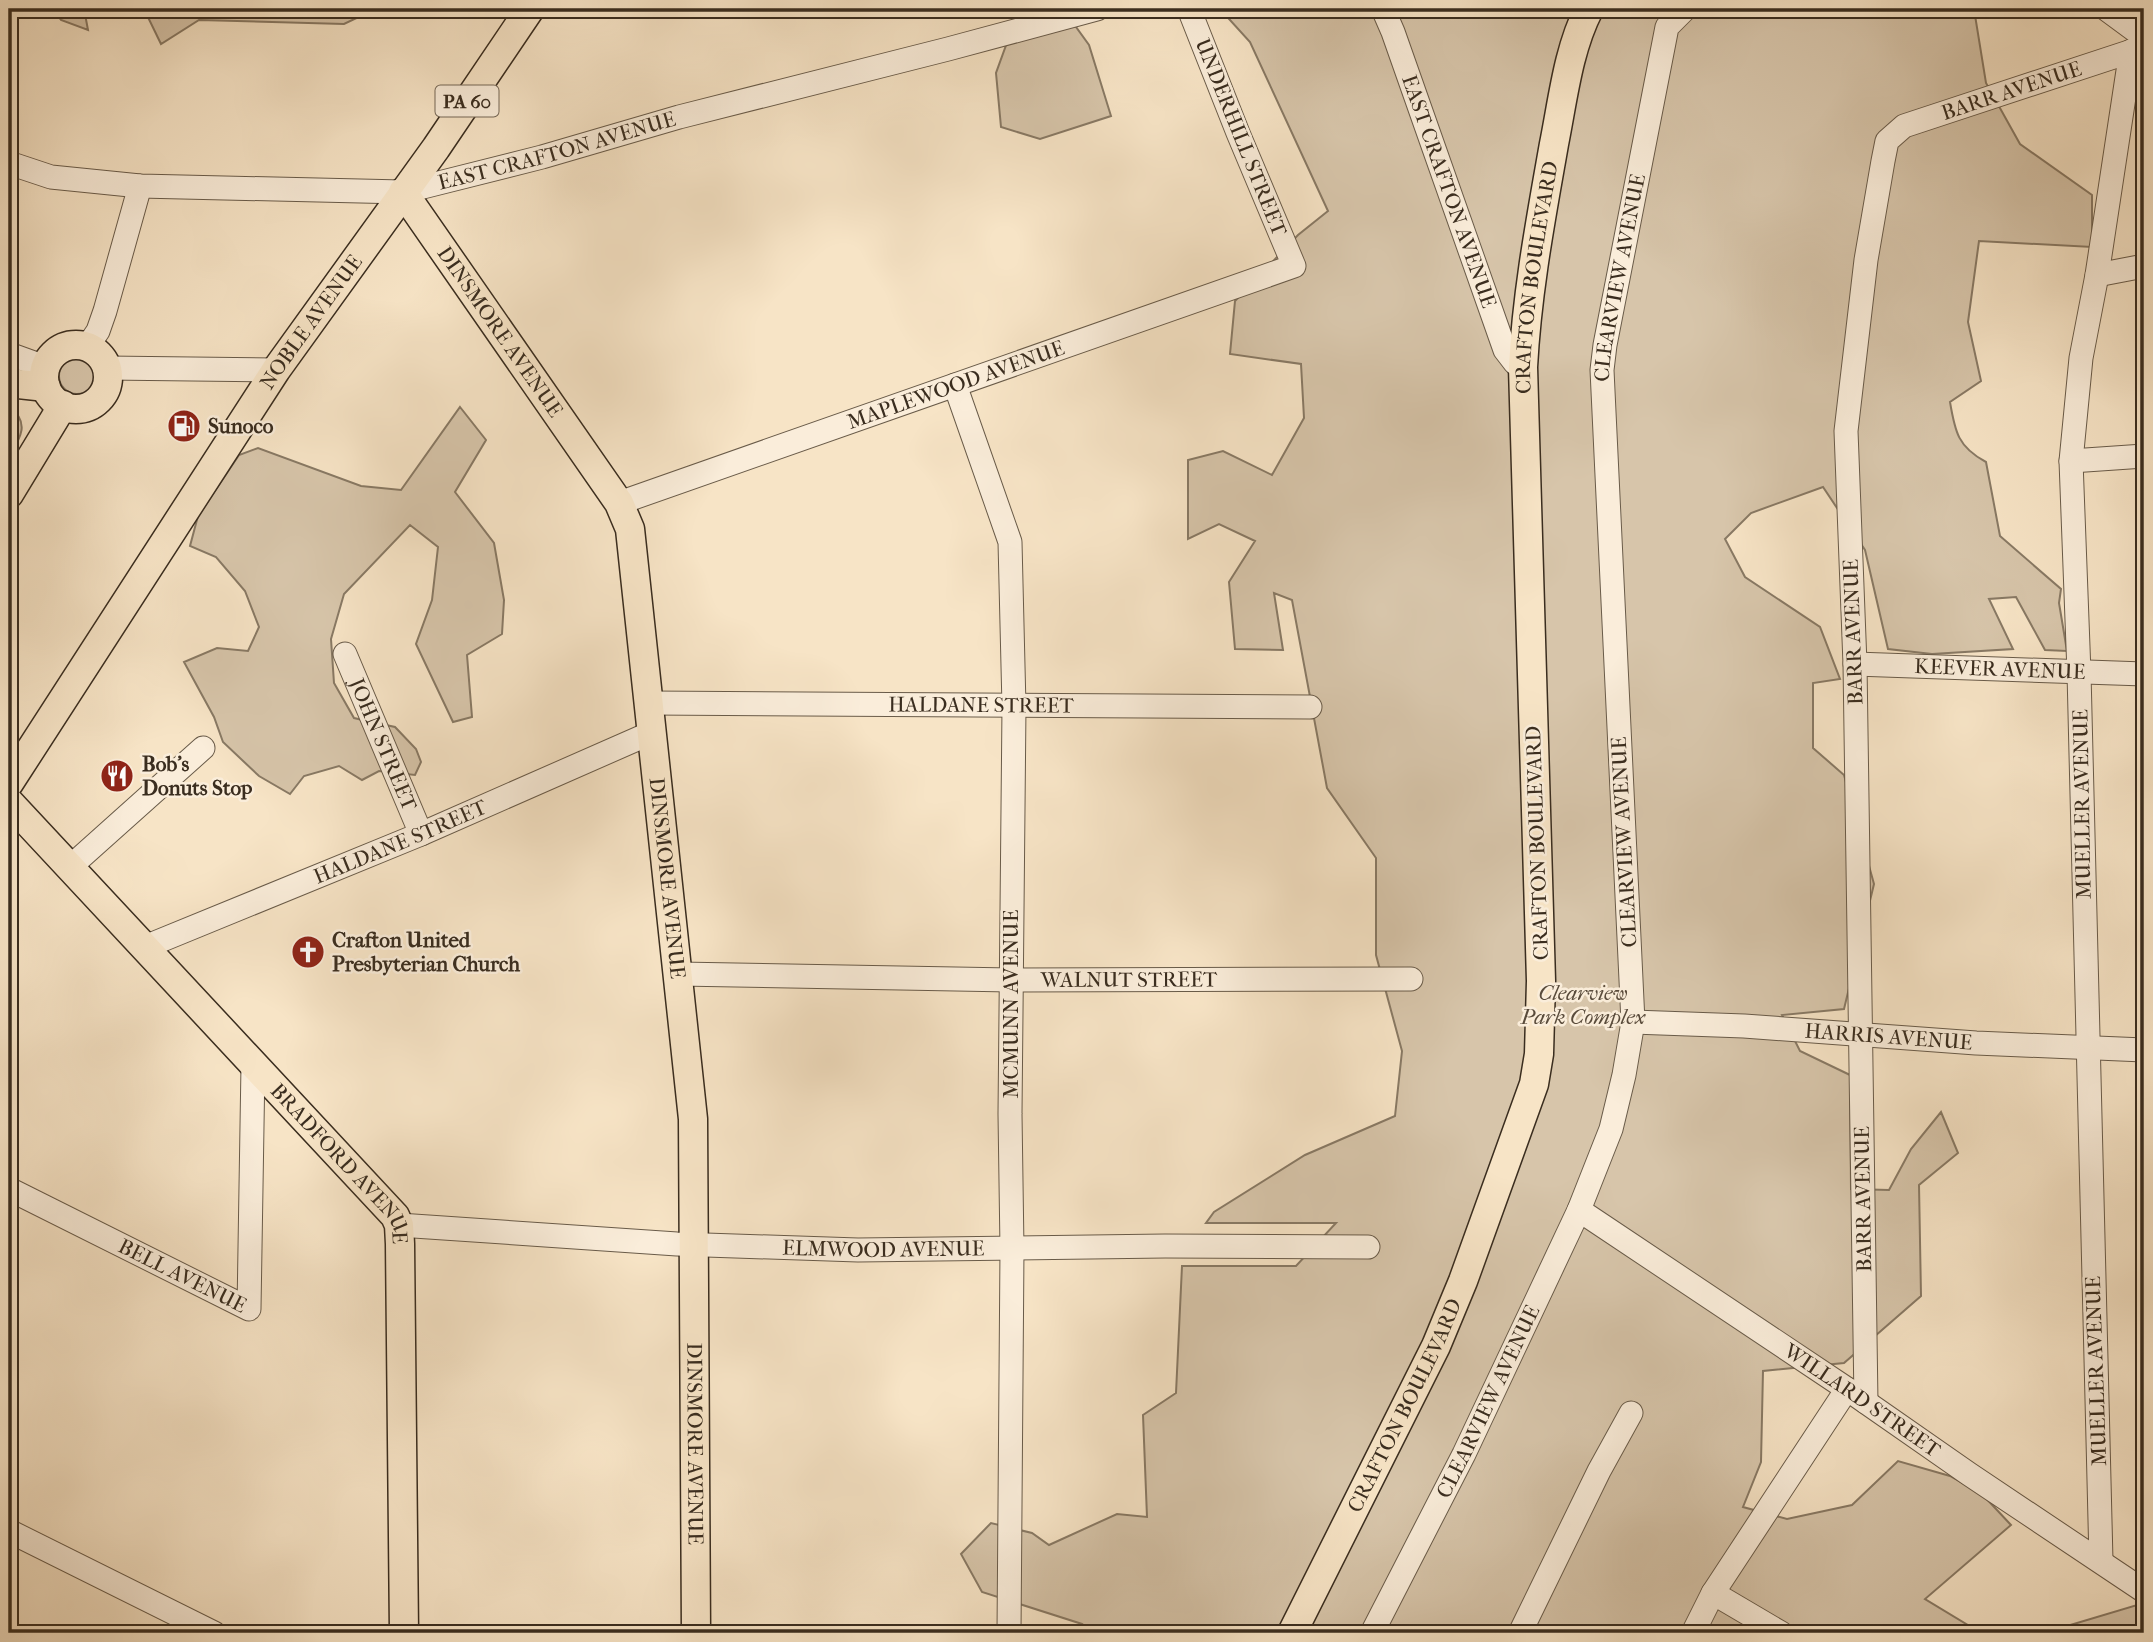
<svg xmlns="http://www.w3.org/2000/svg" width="2153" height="1642" font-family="'IM FELL French Canon',serif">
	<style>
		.green { fill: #d7c5aa; stroke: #887964; stroke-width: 2 }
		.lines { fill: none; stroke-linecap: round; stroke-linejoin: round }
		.minor-casing { stroke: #695b49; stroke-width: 25 }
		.major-casing { stroke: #3a2d1f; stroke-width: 31 }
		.minor { stroke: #faedda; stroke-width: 23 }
		.major { stroke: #f7e4c6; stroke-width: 28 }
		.labels { text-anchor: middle; stroke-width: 5; stroke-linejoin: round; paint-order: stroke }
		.shield { fill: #faedda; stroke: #746757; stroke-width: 2 }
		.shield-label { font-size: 19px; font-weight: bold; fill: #3a2d1f }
		.street-label { font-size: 21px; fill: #3a2d1f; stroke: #faedda }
		.poi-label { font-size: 21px; font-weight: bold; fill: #3a2d1f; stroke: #faedda; text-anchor: start }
		.park-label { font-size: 21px; font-style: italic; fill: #594b3b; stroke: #faedda }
	</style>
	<rect width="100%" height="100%" fill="#f7e4c6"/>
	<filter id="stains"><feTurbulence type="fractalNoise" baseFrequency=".00286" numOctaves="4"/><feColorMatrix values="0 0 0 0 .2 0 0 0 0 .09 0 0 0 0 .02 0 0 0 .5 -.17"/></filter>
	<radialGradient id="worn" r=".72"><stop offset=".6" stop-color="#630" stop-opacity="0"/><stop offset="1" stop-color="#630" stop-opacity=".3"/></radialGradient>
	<path class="green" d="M53,9H105L102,12L85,14L88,30L61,20Z
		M144,9H476L367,13L344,24L199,20L161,44Z
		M1018,9H1063L1089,45L1111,116L1040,139L1001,127L996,73L1017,15Z
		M1220,9H1974L1986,83L2020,144L2092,195V247L1979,241L1968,322L1981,381L1950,402C1955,432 1958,447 1986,462L2000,536L2061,589L2059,603L2067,651L2045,650L2016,597L1989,599L2013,649L1932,654L1888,649L1865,550L1823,487L1751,513L1725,539L1745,577L1820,627L1840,679L1813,683V748L1844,775L1874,884L1844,1009L1782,1015L1800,1051L1850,1075L1851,1189L1889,1190L1911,1149L1941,1112L1958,1153L1919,1185L1921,1296L1844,1363L1763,1371L1761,1462L1743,1507L1787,1519L1852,1505L1898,1461L1950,1476L1982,1494L2011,1525L1925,1599L1981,1633H1093L1082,1624L982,1592L961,1554L991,1523L1032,1533L1049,1545L1117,1514L1147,1517L1143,1415L1176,1393L1182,1266H1296L1336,1223H1206L1214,1212L1305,1155L1395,1116L1402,1051L1376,955V858L1327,788L1292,600L1274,593L1283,650L1235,649L1229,582L1255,541L1219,524L1188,539V460L1223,451L1272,475L1304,418L1301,364L1230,354L1235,301L1298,235L1328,211L1250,42Z
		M59 376a18 18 0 1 1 36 0a18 18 0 1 1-36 0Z
		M9,407C31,422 20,439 9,457Z
		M460,407L486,440L455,492L494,543L504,600L502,634L467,655L472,717L453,722L416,644L432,600L438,547L410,525L344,594L331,639L334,683L354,718L395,727L416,749L421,762L415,775L379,771L362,780L339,766L304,776L290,794L259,776L223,742L214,717L184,662L217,648L248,651L259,627L245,591L216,557L190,546L198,516L239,455L258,448L361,486L401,490Z
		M2137,1605L2144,1610V1633H2027L2067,1626Z"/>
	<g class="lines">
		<defs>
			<g id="minor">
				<path id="s1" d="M1383,9L1393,32L1505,350L1515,363L1523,367"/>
				<path d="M2106,9L2144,37"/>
				<path id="s2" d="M9,163L51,177L140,186L403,192L542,157L679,117L948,49L1097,9"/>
				<path d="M2097,275L2144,266"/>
				<path d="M87,347L98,331L105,311L140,186"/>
				<path d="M9,354L45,367"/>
				<path d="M107,368L276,370"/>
				<path d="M955,385L1010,542L1014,707L1010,1114L1012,1249L1009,1633"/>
				<path d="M2071,461L2144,456"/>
				<path id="s3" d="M619,503L1294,266L1238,133L1189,9"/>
				<path id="s4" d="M345,654L421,834"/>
				<path id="s5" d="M1855,664L2144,674"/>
				<path id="s6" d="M650,703L1310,707"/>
				<path d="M70,867L203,748"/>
				<path id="s7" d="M145,947L421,834L653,732"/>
				<path id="s8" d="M679,974L1011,980L1411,979"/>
				<path id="s9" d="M1633,1022L1744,1026L1976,1043L2144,1050"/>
				<path id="s10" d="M9,1189L249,1309L253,1065"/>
				<path id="s11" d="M1579,1210L1847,1389L1969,1474L2144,1591"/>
				<path id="s12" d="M399,1225L677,1244L858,1250L1165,1246L1368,1247"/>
				<path id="s13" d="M1866,1402L1855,664L1846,431L1866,260L1883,161L1887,141L1904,126L2144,47"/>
				<path d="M9,1531L214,1633"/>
				<path d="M2101,1561L2079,673L2071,461L2081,358L2097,275L2131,51"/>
				<path d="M1713,1593L1781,1633"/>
				<path id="s14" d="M1372,1633L1464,1454L1579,1210L1611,1129L1624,1075L1633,1022L1602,370L1605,345L1667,27L1685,9"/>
				<path d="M1520,1633L1599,1471L1631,1413"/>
				<path d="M1693,1633L1713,1593L1847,1389"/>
			</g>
			<g id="major">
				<path id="s15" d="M403,192L619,503L630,529L693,1119L696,1633"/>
				<circle cx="76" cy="377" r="32"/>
				<path d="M9,383L46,387"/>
				<path d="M9,494L63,405"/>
				<path id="s16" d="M9,783L276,370L436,148L530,9"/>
				<path id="s17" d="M9,802L395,1216L399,1225L400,1244L404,1633"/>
				<path id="s18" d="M1292,1633L1436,1346L1463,1281L1534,1084L1539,1054L1541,981L1523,367C1527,291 1541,218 1554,144C1563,99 1568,50 1589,9"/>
			</g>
		</defs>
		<use href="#minor" class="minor-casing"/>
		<use href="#major" class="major-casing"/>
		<use href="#minor" class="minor"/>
		<use href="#major" class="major"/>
	</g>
	<defs>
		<symbol id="fuel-disc" viewBox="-11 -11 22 22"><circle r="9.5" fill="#8f2418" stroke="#faedda"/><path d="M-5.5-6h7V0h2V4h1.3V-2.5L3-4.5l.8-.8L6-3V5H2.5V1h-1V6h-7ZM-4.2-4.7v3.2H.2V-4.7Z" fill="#fff"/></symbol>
		<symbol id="restaurant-disc" viewBox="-11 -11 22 22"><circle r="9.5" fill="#8f2418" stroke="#faedda"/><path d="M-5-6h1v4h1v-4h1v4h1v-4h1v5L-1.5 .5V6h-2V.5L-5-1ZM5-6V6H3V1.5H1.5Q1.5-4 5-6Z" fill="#fff"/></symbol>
		<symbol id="church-disc" viewBox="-11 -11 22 22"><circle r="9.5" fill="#8f2418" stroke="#faedda"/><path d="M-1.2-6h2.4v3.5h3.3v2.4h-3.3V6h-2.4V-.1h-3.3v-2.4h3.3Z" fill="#fff"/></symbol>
	</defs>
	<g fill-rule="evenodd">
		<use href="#fuel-disc" x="165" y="407" width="38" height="38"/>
		<use href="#restaurant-disc" x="98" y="757" width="38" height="38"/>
		<use href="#church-disc" x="289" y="933" width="38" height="38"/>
	</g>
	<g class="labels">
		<rect class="shield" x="435.5" y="85.5" width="63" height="31" rx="5"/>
		<g class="shield-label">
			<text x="467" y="108">PA 60</text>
		</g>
		<g class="street-label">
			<text dy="7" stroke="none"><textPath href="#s13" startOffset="1400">BARR AVENUE</textPath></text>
			<text transform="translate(1241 137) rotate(68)" y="7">UNDERHILL STREET</text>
			<text dy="7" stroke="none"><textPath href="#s2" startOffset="556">EAST CRAFTON AVENUE</textPath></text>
			<text dy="7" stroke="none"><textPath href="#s1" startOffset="194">EAST CRAFTON AVENUE</textPath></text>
			<text dy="7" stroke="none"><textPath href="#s14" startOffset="1414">CLEARVIEW AVENUE</textPath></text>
			<text dy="7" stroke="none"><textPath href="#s18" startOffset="1409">CRAFTON BOULEVARD</textPath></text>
			<text dy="7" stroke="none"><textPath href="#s16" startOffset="551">NOBLE AVENUE</textPath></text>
			<text dy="7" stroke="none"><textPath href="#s15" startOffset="170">DINSMORE AVENUE</textPath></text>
			<text dy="7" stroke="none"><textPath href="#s3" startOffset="357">MAPLEWOOD AVENUE</textPath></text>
			<text transform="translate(1853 632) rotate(-92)" y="7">BARR AVENUE</text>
			<text dy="7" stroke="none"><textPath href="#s5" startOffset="145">KEEVER AVENUE</textPath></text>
			<text dy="7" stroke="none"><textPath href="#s6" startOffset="331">HALDANE STREET</textPath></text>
			<text dy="7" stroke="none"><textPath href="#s4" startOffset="98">JOHN STREET</textPath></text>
			<text transform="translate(2082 804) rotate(-91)" y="7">MUELLER AVENUE</text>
			<text dy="7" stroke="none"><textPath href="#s7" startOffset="276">HALDANE STREET</textPath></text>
			<text transform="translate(1624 842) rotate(-93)" y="7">CLEARVIEW AVENUE</text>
			<text transform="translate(1537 843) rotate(-92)" y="7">CRAFTON BOULEVARD</text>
			<text dy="7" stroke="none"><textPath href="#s15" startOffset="758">DINSMORE AVENUE</textPath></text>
			<text dy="7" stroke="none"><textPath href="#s8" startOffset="450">WALNUT STREET</textPath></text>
			<text transform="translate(1011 1004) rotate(-90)" y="7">MCMUNN AVENUE</text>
			<text dy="7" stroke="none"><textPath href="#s9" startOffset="256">HARRIS AVENUE</textPath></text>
			<text dy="7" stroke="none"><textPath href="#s17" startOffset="492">BRADFORD AVENUE</textPath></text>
			<text transform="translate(1863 1199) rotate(-91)" y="7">BARR AVENUE</text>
			<text dy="7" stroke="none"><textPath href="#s12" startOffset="485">ELMWOOD AVENUE</textPath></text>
			<text dy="7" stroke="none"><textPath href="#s10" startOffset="194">BELL AVENUE</textPath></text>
			<text transform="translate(2096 1371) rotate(-92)" y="7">MUELLER AVENUE</text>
			<text dy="7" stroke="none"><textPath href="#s11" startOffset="341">WILLARD STREET</textPath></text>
			<text dy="7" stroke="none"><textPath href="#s14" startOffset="259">CLEARVIEW AVENUE</textPath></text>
			<text dy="7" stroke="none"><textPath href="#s18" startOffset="254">CRAFTON BOULEVARD</textPath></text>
			<text dy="7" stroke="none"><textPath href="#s15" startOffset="1325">DINSMORE AVENUE</textPath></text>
		</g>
		<g class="poi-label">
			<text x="208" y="433">Sunoco</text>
			<text x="142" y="771">Bob's<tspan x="142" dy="24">Donuts Stop</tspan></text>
			<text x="332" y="947">Crafton United<tspan x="332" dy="24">Presbyterian Church</tspan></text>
		</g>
		<g class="park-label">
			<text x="1583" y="1000">Clearview<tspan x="1583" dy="24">Park Complex</tspan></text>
		</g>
	</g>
	<rect width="2153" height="1642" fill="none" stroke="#f7e4c6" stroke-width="35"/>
	<rect x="10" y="10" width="2132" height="1621" fill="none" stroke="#3a2d1f" stroke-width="3.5"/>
	<rect x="18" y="18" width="2118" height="1607" fill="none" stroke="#3a2d1f" stroke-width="2"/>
	<rect width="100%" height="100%" filter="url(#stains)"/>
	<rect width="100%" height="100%" fill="url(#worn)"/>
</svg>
